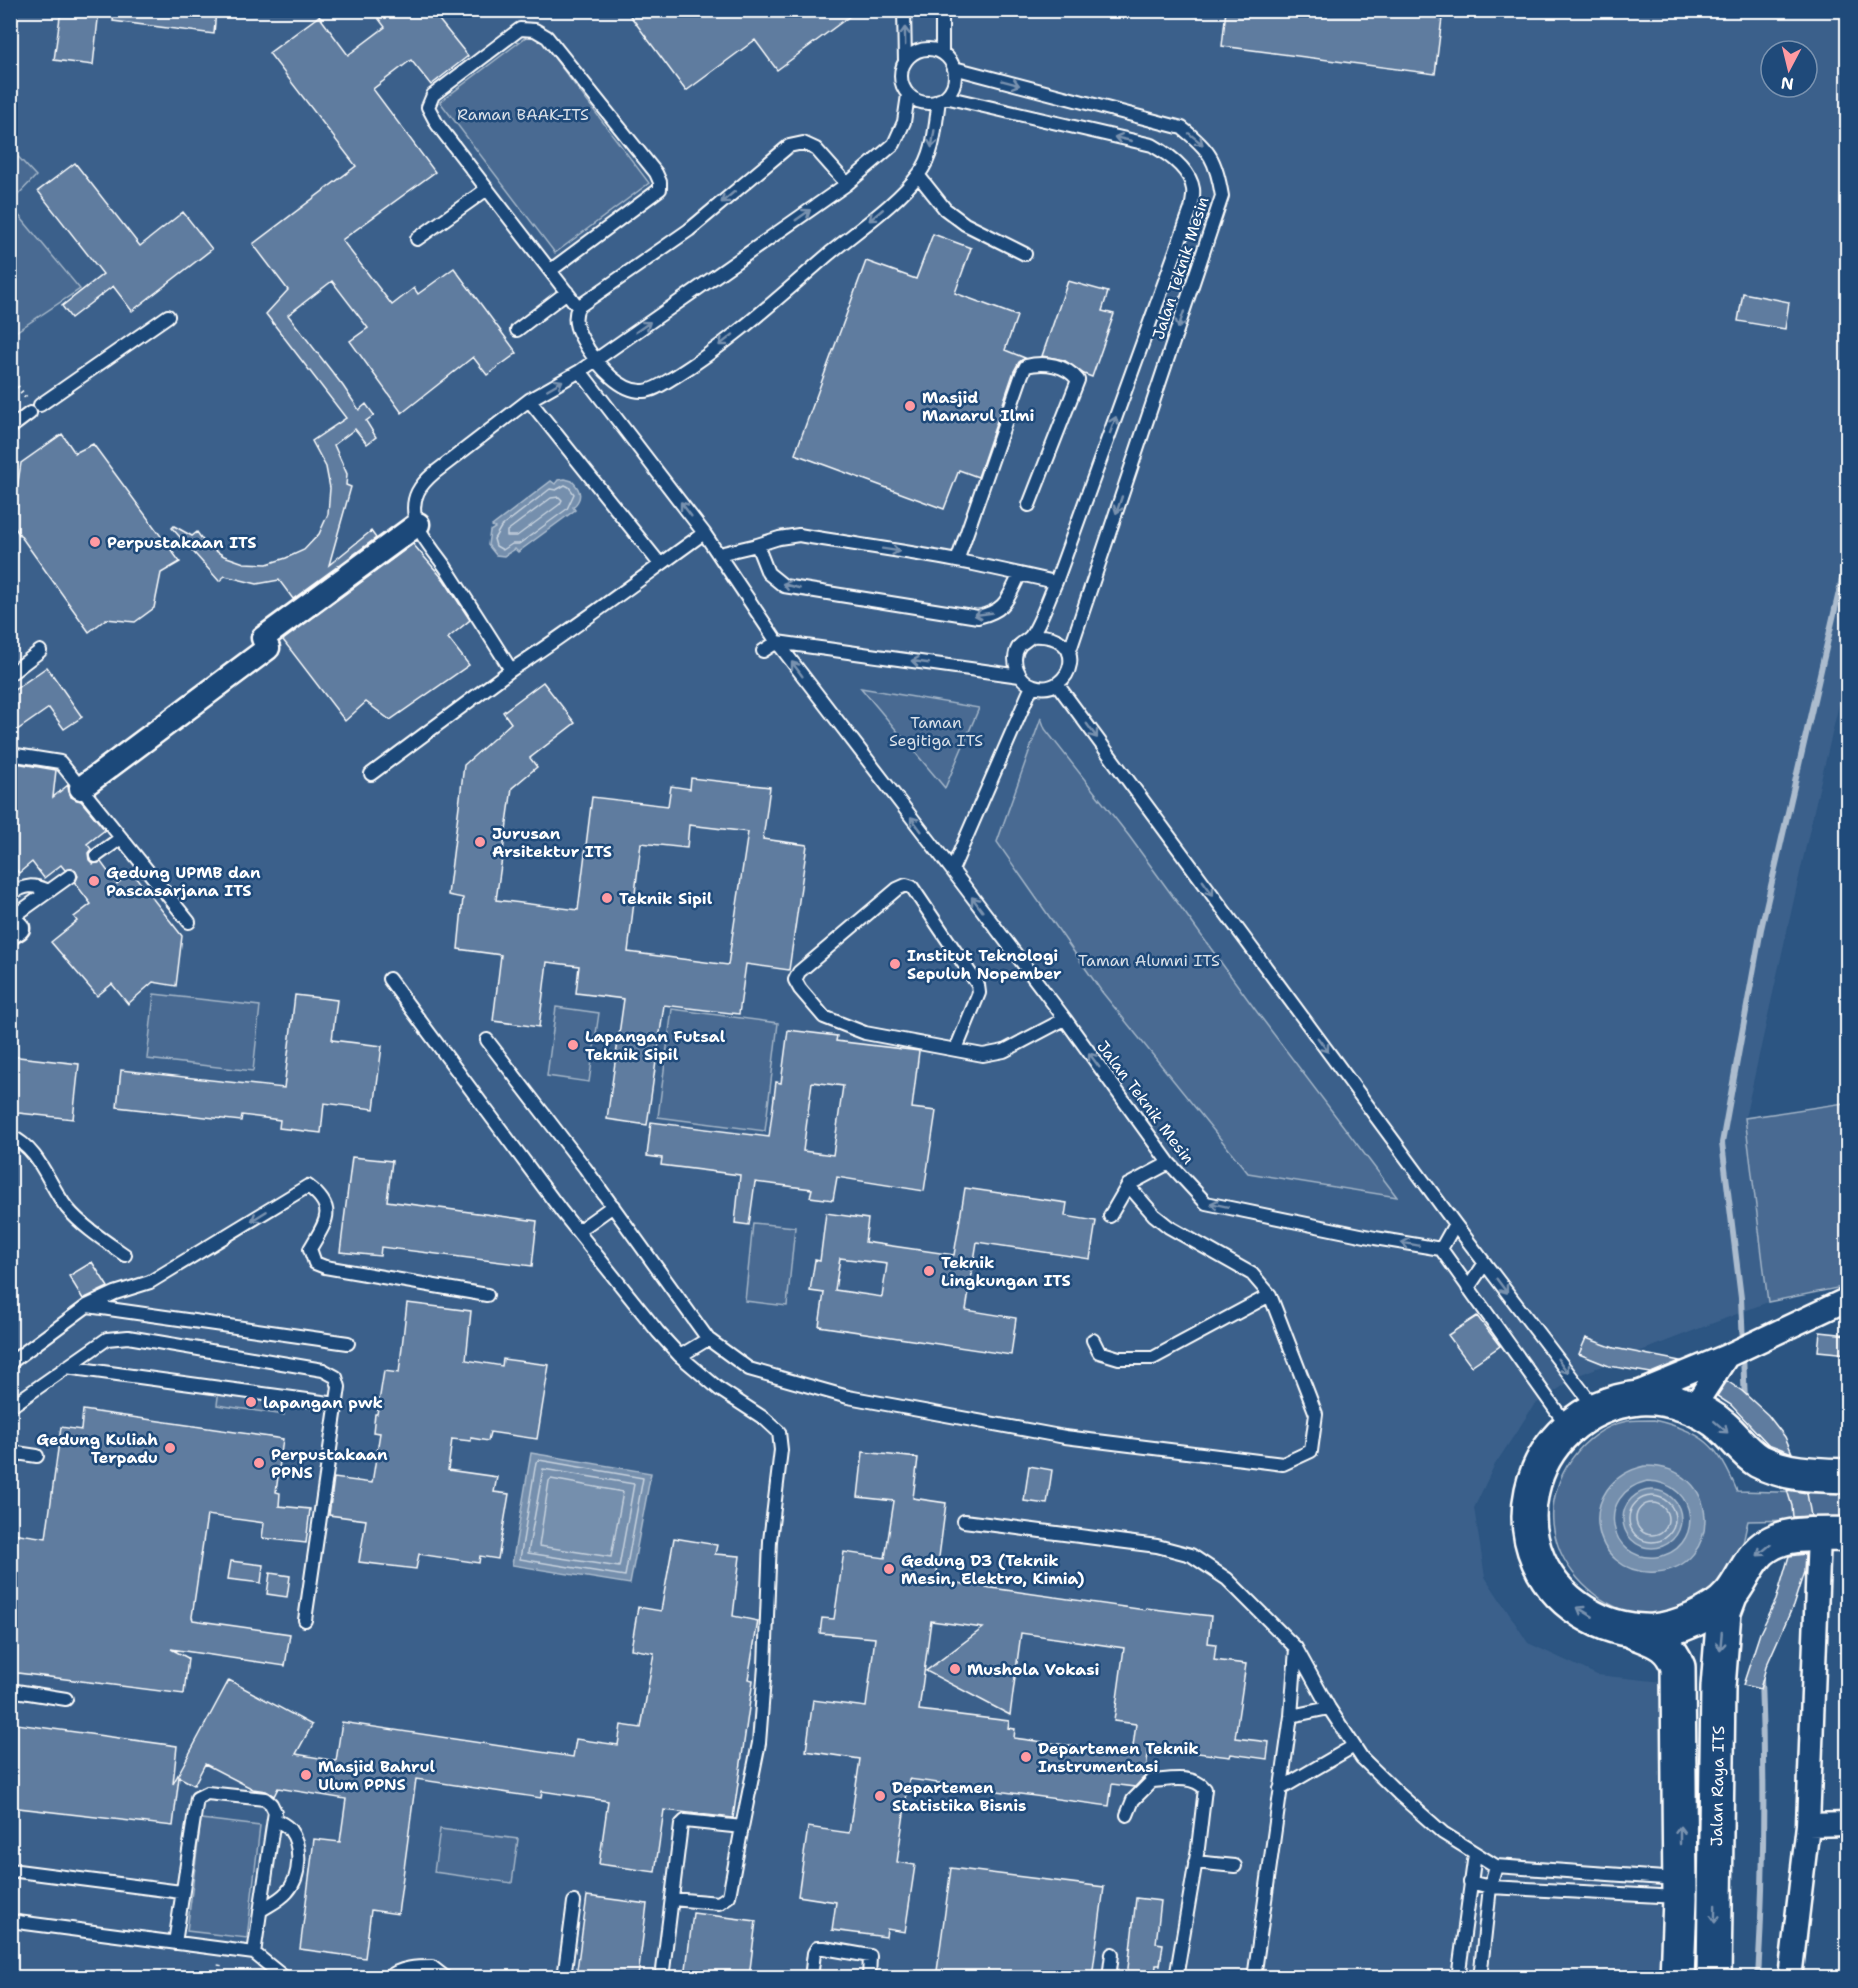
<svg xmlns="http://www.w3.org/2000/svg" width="1858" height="1988" font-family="'Shantell Sans',sans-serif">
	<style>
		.built { fill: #3b618b; fill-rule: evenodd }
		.green { fill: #486b92; stroke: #a4b5c8; stroke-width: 1.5 }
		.water { fill: #748fad; stroke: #acbcce; stroke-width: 1.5; fill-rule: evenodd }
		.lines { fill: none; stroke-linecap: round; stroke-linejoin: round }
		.shore { stroke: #c7d2de; stroke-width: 1.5 }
		.stream { stroke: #acbcce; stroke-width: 6 }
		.building { fill: #5e7c9f; stroke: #fff; stroke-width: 1.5; fill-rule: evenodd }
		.lane-casing { stroke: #fff; stroke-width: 16 }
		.street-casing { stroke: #fff; stroke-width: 27 }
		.primary-casing { stroke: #fff; stroke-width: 38 }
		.path { stroke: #fff; stroke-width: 4; stroke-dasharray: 1.5 4.5; stroke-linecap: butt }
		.lane { stroke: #1f4a7a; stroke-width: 12 }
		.street { stroke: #1f4a7a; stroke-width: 22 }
		.primary { stroke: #1f4a7a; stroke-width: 33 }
		.oneway { stroke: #7992af }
		.poi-dot { fill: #ff9aa2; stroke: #1f4a7a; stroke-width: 2 }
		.labels { text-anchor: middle; stroke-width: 5; stroke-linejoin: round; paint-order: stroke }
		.park-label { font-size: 16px; fill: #dae1e9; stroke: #1f4a7a }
		.street-label { font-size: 16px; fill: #fff; stroke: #1f4a7a }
		.poi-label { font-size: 16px; font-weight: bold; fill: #fff; stroke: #1f4a7a; text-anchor: start }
	</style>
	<rect width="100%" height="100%" fill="#2c5582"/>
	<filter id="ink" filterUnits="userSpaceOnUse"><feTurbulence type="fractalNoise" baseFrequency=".0167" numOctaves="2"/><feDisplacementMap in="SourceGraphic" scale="12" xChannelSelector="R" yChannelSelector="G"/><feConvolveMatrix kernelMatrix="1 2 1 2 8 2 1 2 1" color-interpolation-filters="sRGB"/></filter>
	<g filter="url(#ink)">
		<path class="built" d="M11,11H1847V670L1814,810L1745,1118L1768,1302L1581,1374L1534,1405L1494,1466L1474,1508L1485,1577L1528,1643L1597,1675L1663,1682L1658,1977L11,1978ZM1771,51H1807V87H1771Z"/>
		<path class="green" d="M534,31L649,183L555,253L440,102Z
			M10,148L36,176L11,202H10Z
			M11,206L80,289L11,335H10Z
			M861,688L979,708L945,788Z
			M1041,718L1045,729L1129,836L1257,1012L1397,1197L1248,1173L1102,992L997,842Z
			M154,994L260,1006L253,1071L147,1059Z
			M556,1007L599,1013L589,1082L547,1076Z
			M672,1009L778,1023L765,1131L658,1117Z
			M1844,1103L1848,1153L1847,1286L1768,1302L1745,1118Z
			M753,1223L795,1227L787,1306L745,1301Z
			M219,1389L284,1398V1415L217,1405Z
			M1654,1420C1704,1432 1718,1445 1737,1491L1847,1494V1519L1748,1521C1745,1532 1744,1542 1740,1553C1735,1570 1713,1595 1696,1604C1691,1606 1684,1607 1679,1609C1664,1613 1645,1616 1629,1612C1590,1600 1557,1565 1553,1523C1549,1479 1582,1430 1627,1421C1636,1420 1646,1420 1654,1420Z
			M201,1819L260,1826L247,1938L187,1931Z
			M440,1829L518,1839L512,1883L434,1872Z"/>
		<path class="water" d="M565,479L572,481C581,490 583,498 573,507L575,510L518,552L515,549L504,556L496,555L488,545L490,531L495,528L492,526L551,481L555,484L558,480Z
			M531,1453L651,1473L630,1584L512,1565Z
			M1645,1466C1723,1465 1723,1568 1656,1572C1589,1577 1573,1482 1645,1466ZM1647,1481C1702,1482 1703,1551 1656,1557C1609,1562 1594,1494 1647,1481Z
			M1623 1519a29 29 0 1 1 58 0a29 29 0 1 1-58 0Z"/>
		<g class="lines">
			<path class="shore" d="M565,485L569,487L574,494L567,509L519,544H512L503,550L496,546L494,539L501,527L550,489L556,490Z
				M559,497L562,500L560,504L517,536H507V531L551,498Z
				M539,1460L643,1478L625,1576L520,1559L536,1462Z
				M543,1469L634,1484L619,1567L528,1553Z
				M551,1479L623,1492L611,1557L539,1546L549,1481Z
				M1629 1519a23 23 0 1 1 46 0a23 23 0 1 1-46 0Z
				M1636 1519a16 16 0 1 1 32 0a16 16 0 1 1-32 0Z"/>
			<path class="stream" d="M1743,1345L1741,1298L1722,1143L1761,929L1848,553
				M1743,1355L1745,1402
				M1758,1978C1764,1878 1765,1778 1761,1678"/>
		</g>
		<path class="building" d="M61,10H99L93,65L54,60Z
			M114,10H216L214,34L113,21Z
			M372,10H431L468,56L431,85L411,60L373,89L435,172L342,240L392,305L414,288L418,294L454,268L517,353L487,375L473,357L402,413L350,341L368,328L332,281L288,315L343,386L359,410L366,404L374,415L366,421L376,437L367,444L355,429L334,445L347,474L346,485L351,487L329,565L371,531L376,538L293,599L279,580L257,584L225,576L219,581L172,528L174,526L192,536L197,532L206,545L224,556L244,563L267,564L286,558L304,550L319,534L328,514L330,488L326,467L312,441L346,418L266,314L288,290L253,244L356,166L269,53L319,16L348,55L385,27Z
			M626,10H858L777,70L755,40L686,91Z
			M1226,10H1443L1435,74L1222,46Z
			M75,163L140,246L183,212L212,249L132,311L113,286L71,318L62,306L103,274L38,191Z
			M933,234L971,248L955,293L1017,316L1005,350L1025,358L1019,362L1014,371L978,477L959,470L944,509L795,454L866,261L916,279Z
			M1068,281L1108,292L1102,311L1114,314L1092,377L1084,374L1064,360L1042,356Z
			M1743,293L1789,302L1785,329L1738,321Z
			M62,434L75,453L93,444L180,562L161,573L154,608L135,622L106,619L89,632L10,521V504L15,501L21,463Z
			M413,544L444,580L470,620L448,638L469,665L390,720L366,702L345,721L283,640Z
			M47,667L82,717L64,729L49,708L10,735V693Z
			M543,682L575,723L530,758L537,767L512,788L496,900L578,910L592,797L668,806L671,786L690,789L691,778L770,787L763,839L807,845L789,970L746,964L739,1014L664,1005L647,1125L607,1119L624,999L576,993L579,966L547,962L539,1027L493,1021L501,955L458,949L463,898L448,895L464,765L511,723L503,712ZM689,825L748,832L728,965L628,952L641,843L687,848Z
			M10,762L56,770L53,797L68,785L71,797L81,801L105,830L87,844L91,849L88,853L89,860L93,864L101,862L117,884L132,872L182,936L176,986L153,982L128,1004L112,984L97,996L51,942L77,921L74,917L91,904L75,883L78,876L74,869L65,870L61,865L44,878L32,862L19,873L10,863Z
			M295,995L337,1000L332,1040L382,1046L374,1109L324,1103L321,1133L279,1128L280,1120L242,1115L241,1121L117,1107L121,1070L284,1088Z
			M788,1030L837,1036L836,1041L919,1051L912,1108L936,1111L924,1191L837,1177L833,1200L810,1197L812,1189L755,1182L749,1225L735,1223L740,1175L661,1165L662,1158L647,1156L651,1122L769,1137L776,1082L781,1083ZM812,1082L843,1086L833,1155L803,1151Z
			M10,1056L79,1064L73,1119L10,1112Z
			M352,1157L392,1161L387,1201L537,1221L532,1266L381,1247L380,1256L340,1252Z
			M965,1188L1067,1203L1065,1216L1096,1221L1090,1259L977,1242L966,1310L1016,1318L1011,1355L819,1326L824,1293L810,1291L815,1260L820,1261L826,1213L868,1219L865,1242L954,1255ZM840,1258L887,1264L882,1297L835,1290Z
			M92,1262L108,1287L83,1299L69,1276Z
			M407,1303L471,1311L466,1360L502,1366L503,1359L549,1365L537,1439L490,1432L488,1441L471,1438V1441L452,1439L448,1470L497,1477L494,1492L509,1494L498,1559L480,1556L479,1563L419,1554L416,1569L359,1562L366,1520L329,1515L334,1478L372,1483L380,1433L373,1432L375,1414H377L384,1371L399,1373Z
			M1477,1316L1500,1346L1471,1366L1448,1335Z
			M1820,1332L1848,1335V1354L1818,1351Z
			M1586,1338L1614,1348L1680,1361L1651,1373L1609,1366L1579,1354Z
			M1727,1381L1742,1391L1768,1415L1785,1437L1792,1453L1768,1444L1731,1405L1717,1396Z
			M83,1410L283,1439L276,1492L280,1493L279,1506L310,1509L306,1543L262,1538L264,1523L207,1515L192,1617L193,1620L290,1634L285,1666L171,1649L188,1658L184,1694L10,1672V1548L13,1533L46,1538L61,1427L81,1430Z
			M863,1452L918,1458L913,1498L946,1503L936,1580L1145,1610L1146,1608L1211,1616L1208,1643L1216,1644L1214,1660L1246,1664L1235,1738L1269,1742L1267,1759L1231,1754L1230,1757L1149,1747L1145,1776L1135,1787L1112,1784L1109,1806L909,1779L897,1862L915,1865L905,1932L887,1929L886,1937L832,1930L836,1902L798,1896L808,1827L849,1833L860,1759L806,1751L813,1700L866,1707L875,1638L820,1633L822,1618L834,1619L844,1552L885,1558L894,1501L858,1497ZM931,1621L983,1628L926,1671L1010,1715L1021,1633L1124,1648L1114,1721L1136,1724L1132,1754L1014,1738L1015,1729L1008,1728L1009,1721L919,1710Z
			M1029,1466L1052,1470L1047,1504L1024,1501Z
			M1787,1490L1807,1493L1811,1516L1793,1517L1792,1506Z
			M674,1538L717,1545L715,1554L740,1556L733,1616L758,1621L748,1679L753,1680L733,1818L664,1810L655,1872L599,1864L608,1801L542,1791L541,1798L416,1779L398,1914L371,1910L365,1958L300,1949L314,1839L340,1842L346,1799L278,1788L274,1796L266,1791L253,1789L205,1764L194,1785L179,1777L173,1826L10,1807V1723L177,1746L173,1784L229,1680L312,1725L296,1754L336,1761L342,1722L573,1757L576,1739L618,1745L621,1725L641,1728L654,1653L631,1649L638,1607L661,1611Z
			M1805,1554L1804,1572L1793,1606L1766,1667L1760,1689L1743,1685L1760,1633L1776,1600L1789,1556Z
			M231,1561L263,1565L261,1583L228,1579Z
			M270,1573L290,1576L287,1597L267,1594Z
			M951,1868L1104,1887L1092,1977H989L937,1971Z
			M587,1896L647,1904L638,1977H576Z
			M1136,1898L1161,1901L1156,1943L1163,1944L1160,1965H1156L1155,1977H1127Z
			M693,1913L756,1921L749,1977H685Z"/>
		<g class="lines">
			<defs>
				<path id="lane" d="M904,10L905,62
					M942,10V53
					M901 76a27 27 0 1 1 54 0a27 27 0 1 1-54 0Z
					M954,68L1182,128C1210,150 1216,160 1222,196L1069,653
					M945,97L1152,145C1168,154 1190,169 1193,189C1194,195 1192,203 1191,209L1056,582C1049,597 1040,624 1031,636C1028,640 1023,642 1020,645C1009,659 1018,681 1034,686C1072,698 1093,632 1031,636
					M918,175L945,209L965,224L1025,254
					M847,184L816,149L803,143L789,146L689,230L578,307C571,323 580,335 588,349C599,366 621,393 644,391C654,391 667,381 676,376C732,341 780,296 830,253C858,230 898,203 919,174C935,153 935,126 939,100
					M417,239L487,189
					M551,270L660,189V182L656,173L547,37L535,30L520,29L433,95L428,107L437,124L578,307
					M517,330L567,292
					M580,371L704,533L777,642L952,870
					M529,400L580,371L847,184L894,144L904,122L908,95
					M40,405L168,316
					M10,428L30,413
					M719,554L757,545
					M957,561L1022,374L1026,366C1045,361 1066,365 1078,380L1029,505
					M660,564L529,400L434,473C420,485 411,497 415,517C417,532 437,555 446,568C468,602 490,636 511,670C577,627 640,579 704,533
					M1020,574C1007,599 1007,610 978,617L784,586L768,573L757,545L779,538L799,535C852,544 905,551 957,561C991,567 1023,575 1056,582
					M763,651L777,642L1020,676
					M10,674L40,651
					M1057,684L1455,1224L1595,1408
					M1032,686L952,870L1065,1019L1169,1163L1206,1203L1375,1238L1441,1249L1568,1427
					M10,754L60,762L189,922
					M371,774L511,670
					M96,856L121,838
					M10,893C27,885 32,884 49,891
					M10,919L70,876
					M389,979L562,1212L658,1332L680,1356L719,1389L765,1419L779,1432L781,1450L770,1541L765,1666L759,1743L742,1827L685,1821L681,1825L662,1978
					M487,1040L585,1168L708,1339L749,1369L848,1397L1065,1437L1283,1464L1311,1451L1316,1414L1270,1295L1252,1274L1169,1227L1154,1215L1128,1185L1169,1163
					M956,1049L979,993L978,985L912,887L906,885L897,889L799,972L795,980L800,989L824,1017L865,1033L983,1055L1004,1051L1065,1019
					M10,1136C40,1149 48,1184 67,1208C83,1227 105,1241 125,1255
					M1110,1216L1128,1185
					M578,1231L613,1206
					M1441,1249L1455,1224
					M1468,1288L1485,1263
					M88,1306L348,1343
					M1093,1340L1099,1352L1119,1358H1153L1270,1295
					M680,1356L708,1339
					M10,1363L87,1306L115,1293L150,1282L308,1186C338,1209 326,1221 310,1249L315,1263L325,1267L487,1295
					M66,1367L337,1404
					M10,1407L107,1339L128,1337L323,1370L336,1377L339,1387L305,1620
					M10,1452L37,1456
					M964,1521L1157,1546L1191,1555L1227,1579L1296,1648L1329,1708L1362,1758L1399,1794L1443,1833L1496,1866L1678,1879
					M10,1690L66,1699
					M1291,1716L1329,1708
					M1280,1789L1354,1746
					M1127,1815L1133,1800L1152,1781C1168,1780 1193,1774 1205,1789L1198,1848L1176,1978
					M1195,1862L1235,1866
					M10,1870L181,1892
					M1470,1882L1490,1887L1678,1897
					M672,1899L719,1903L729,1896L742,1827
					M260,1911C269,1905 280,1900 287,1892C301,1877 302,1846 290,1830C287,1825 279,1822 274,1819
					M10,1921L254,1953L285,1978
					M175,1943L197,1798L207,1793L265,1799L271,1804L275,1812L254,1953
					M388,1978C400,1967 418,1967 432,1967L446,1978
					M564,1978L574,1902
					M811,1978L814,1953L817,1948H824L870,1956L869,1978
					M1109,1978L1112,1954
					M1254,1978L1291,1716L1296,1649
					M1458,1978L1475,1854
					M1480,1978L1490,1887L1496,1866"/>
				<path id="street" d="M81,788L268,648L263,638L418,524
					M10,920L18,928L10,933
					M1635,1394L1727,1356L1848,1299
					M1693,1408L1727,1356
					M1808,1825L1819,1535
					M1790,1978L1808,1825L1848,1824"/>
				<path id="primary" d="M1848,1476C1818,1475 1786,1475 1759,1461C1744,1452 1736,1438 1723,1427C1702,1408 1668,1396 1639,1398C1521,1410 1487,1561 1592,1617C1610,1627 1633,1632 1653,1631C1677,1629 1714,1614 1730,1595C1743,1580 1750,1555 1768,1545C1790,1531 1823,1535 1848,1534
					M1632,1631C1654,1640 1669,1642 1678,1667L1680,1898L1677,1978
					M1714,1978L1718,1687L1724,1612L1730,1596"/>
			</defs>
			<use href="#lane" class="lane-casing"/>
			<use href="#street" class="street-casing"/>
			<use href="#primary" class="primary-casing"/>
			<path class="path" d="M10,377L27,399
				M218,1978L220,1963"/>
			<use href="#lane" class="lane"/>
			<use href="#street" class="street"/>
			<use href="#primary" class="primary"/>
		</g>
		<defs><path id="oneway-shaft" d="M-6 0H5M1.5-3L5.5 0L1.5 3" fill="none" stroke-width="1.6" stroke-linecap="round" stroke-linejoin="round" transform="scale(1.5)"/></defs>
		<g class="oneway">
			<use href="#oneway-shaft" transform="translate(905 36) rotate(-91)"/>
			<use href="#oneway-shaft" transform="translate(1011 83) rotate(15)"/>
			<use href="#oneway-shaft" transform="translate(933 139) rotate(99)"/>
			<use href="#oneway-shaft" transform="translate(1123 139) rotate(-167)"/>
			<use href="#oneway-shaft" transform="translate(1196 139) rotate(39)"/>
			<use href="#oneway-shaft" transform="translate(728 197) rotate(140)"/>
			<use href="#oneway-shaft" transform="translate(803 215) rotate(-35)"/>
			<use href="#oneway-shaft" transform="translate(876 215) rotate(140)"/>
			<use href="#oneway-shaft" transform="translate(1181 320) rotate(109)"/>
			<use href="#oneway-shaft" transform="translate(643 327) rotate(-35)"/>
			<use href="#oneway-shaft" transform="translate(726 340) rotate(142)"/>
			<use href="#oneway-shaft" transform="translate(555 385) rotate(-30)"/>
			<use href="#oneway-shaft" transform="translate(1113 425) rotate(-70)"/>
			<use href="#oneway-shaft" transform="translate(1119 505) rotate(109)"/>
			<use href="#oneway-shaft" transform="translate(686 509) rotate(-127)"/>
			<use href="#oneway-shaft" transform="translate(891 550) rotate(9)"/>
			<use href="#oneway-shaft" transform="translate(791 586) rotate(-165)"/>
			<use href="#oneway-shaft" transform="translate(983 614) rotate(172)"/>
			<use href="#oneway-shaft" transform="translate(920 662) rotate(-172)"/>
			<use href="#oneway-shaft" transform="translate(797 669) rotate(-127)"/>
			<use href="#oneway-shaft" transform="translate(1092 731) rotate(54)"/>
			<use href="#oneway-shaft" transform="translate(916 824) rotate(-127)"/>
			<use href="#oneway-shaft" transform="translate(1208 888) rotate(54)"/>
			<use href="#oneway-shaft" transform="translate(977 904) rotate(-127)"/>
			<use href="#oneway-shaft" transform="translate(1323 1045) rotate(54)"/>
			<use href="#oneway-shaft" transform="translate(1094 1060) rotate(-126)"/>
			<use href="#oneway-shaft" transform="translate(1219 1205) rotate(-168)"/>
			<use href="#oneway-shaft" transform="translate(259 1216) rotate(148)"/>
			<use href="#oneway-shaft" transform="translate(1410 1244) rotate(-170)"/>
			<use href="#oneway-shaft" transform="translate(1502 1286) rotate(53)"/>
			<use href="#oneway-shaft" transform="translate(1563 1366) rotate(53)"/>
			<use href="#oneway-shaft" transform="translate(1721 1427) rotate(41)"/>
			<use href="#oneway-shaft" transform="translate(1764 1550) rotate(140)"/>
			<use href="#oneway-shaft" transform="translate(1585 1612) rotate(-149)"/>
			<use href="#oneway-shaft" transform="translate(1721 1641) rotate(95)"/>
			<use href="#oneway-shaft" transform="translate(1680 1835) rotate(-90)"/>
			<use href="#oneway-shaft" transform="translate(1715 1914) rotate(91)"/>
		</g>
	</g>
	<g class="poi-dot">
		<circle cx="910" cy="406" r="6"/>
		<circle cx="95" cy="542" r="6"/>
		<circle cx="480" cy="842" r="6"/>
		<circle cx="94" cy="881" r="6"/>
		<circle cx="607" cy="898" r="6"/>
		<circle cx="895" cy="964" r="6"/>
		<circle cx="573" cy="1045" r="6"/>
		<circle cx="929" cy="1271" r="6"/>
		<circle cx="251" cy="1402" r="6"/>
		<circle cx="170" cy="1448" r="6"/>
		<circle cx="259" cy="1463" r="6"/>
		<circle cx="889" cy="1569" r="6"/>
		<circle cx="955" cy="1669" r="6"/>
		<circle cx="1026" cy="1757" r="6"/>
		<circle cx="306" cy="1775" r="6"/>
		<circle cx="880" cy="1796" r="6"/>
	</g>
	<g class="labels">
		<g class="park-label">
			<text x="523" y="120">Raman BAAK-ITS</text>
			<text x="936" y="728">Taman<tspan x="936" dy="18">Segitiga ITS</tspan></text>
			<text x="1149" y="966">Taman Alumni ITS</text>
		</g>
		<g class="street-label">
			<text transform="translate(1180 268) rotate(-72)" y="6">Jalan Teknik Mesin</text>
			<text transform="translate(1146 1102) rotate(53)" y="6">Jalan Teknik Mesin</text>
			<text transform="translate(1717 1786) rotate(-89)" y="6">Jalan Raya ITS</text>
		</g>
		<g class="poi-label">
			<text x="922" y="403">Masjid<tspan x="922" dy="18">Manarul Ilmi</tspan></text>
			<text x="107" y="548">Perpustakaan ITS</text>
			<text x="492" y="839">Jurusan<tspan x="492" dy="18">Arsitektur ITS</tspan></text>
			<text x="106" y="878">Gedung UPMB dan<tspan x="106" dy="18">Pascasarjana ITS</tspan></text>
			<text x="619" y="904">Teknik Sipil</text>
			<text x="907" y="961">Institut Teknologi<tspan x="907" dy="18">Sepuluh Nopember</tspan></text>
			<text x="585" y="1042">Lapangan Futsal<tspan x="585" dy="18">Teknik Sipil</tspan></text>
			<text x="941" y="1268">Teknik<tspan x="941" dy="18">Lingkungan ITS</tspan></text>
			<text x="263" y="1408">lapangan pwk</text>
			<text x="158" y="1445" text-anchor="end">Gedung Kuliah<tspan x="158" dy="18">Terpadu</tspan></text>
			<text x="271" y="1460">Perpustakaan<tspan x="271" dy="18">PPNS</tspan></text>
			<text x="901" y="1566">Gedung D3 (Teknik<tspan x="901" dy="18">Mesin, Elektro, Kimia)</tspan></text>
			<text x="967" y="1675">Mushola Vokasi</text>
			<text x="1038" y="1754">Departemen Teknik<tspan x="1038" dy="18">Instrumentasi</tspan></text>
			<text x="318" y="1772">Masjid Bahrul<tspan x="318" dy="18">Ulum PPNS</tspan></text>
			<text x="892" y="1793">Departemen<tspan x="892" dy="18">Statistika Bisnis</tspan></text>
		</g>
	</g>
	<rect width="1858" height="1988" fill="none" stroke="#1f4a7a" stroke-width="36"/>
	<rect x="18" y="18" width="1822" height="1952" fill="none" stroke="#fff" stroke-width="2" filter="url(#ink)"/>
	<g transform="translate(1789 69) rotate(187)"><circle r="28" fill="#1f4a7a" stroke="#7992af" stroke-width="1.5"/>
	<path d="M0-4.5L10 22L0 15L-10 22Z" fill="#ff9aa2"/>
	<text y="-9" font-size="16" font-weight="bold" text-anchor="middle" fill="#ffffff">N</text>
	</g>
</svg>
